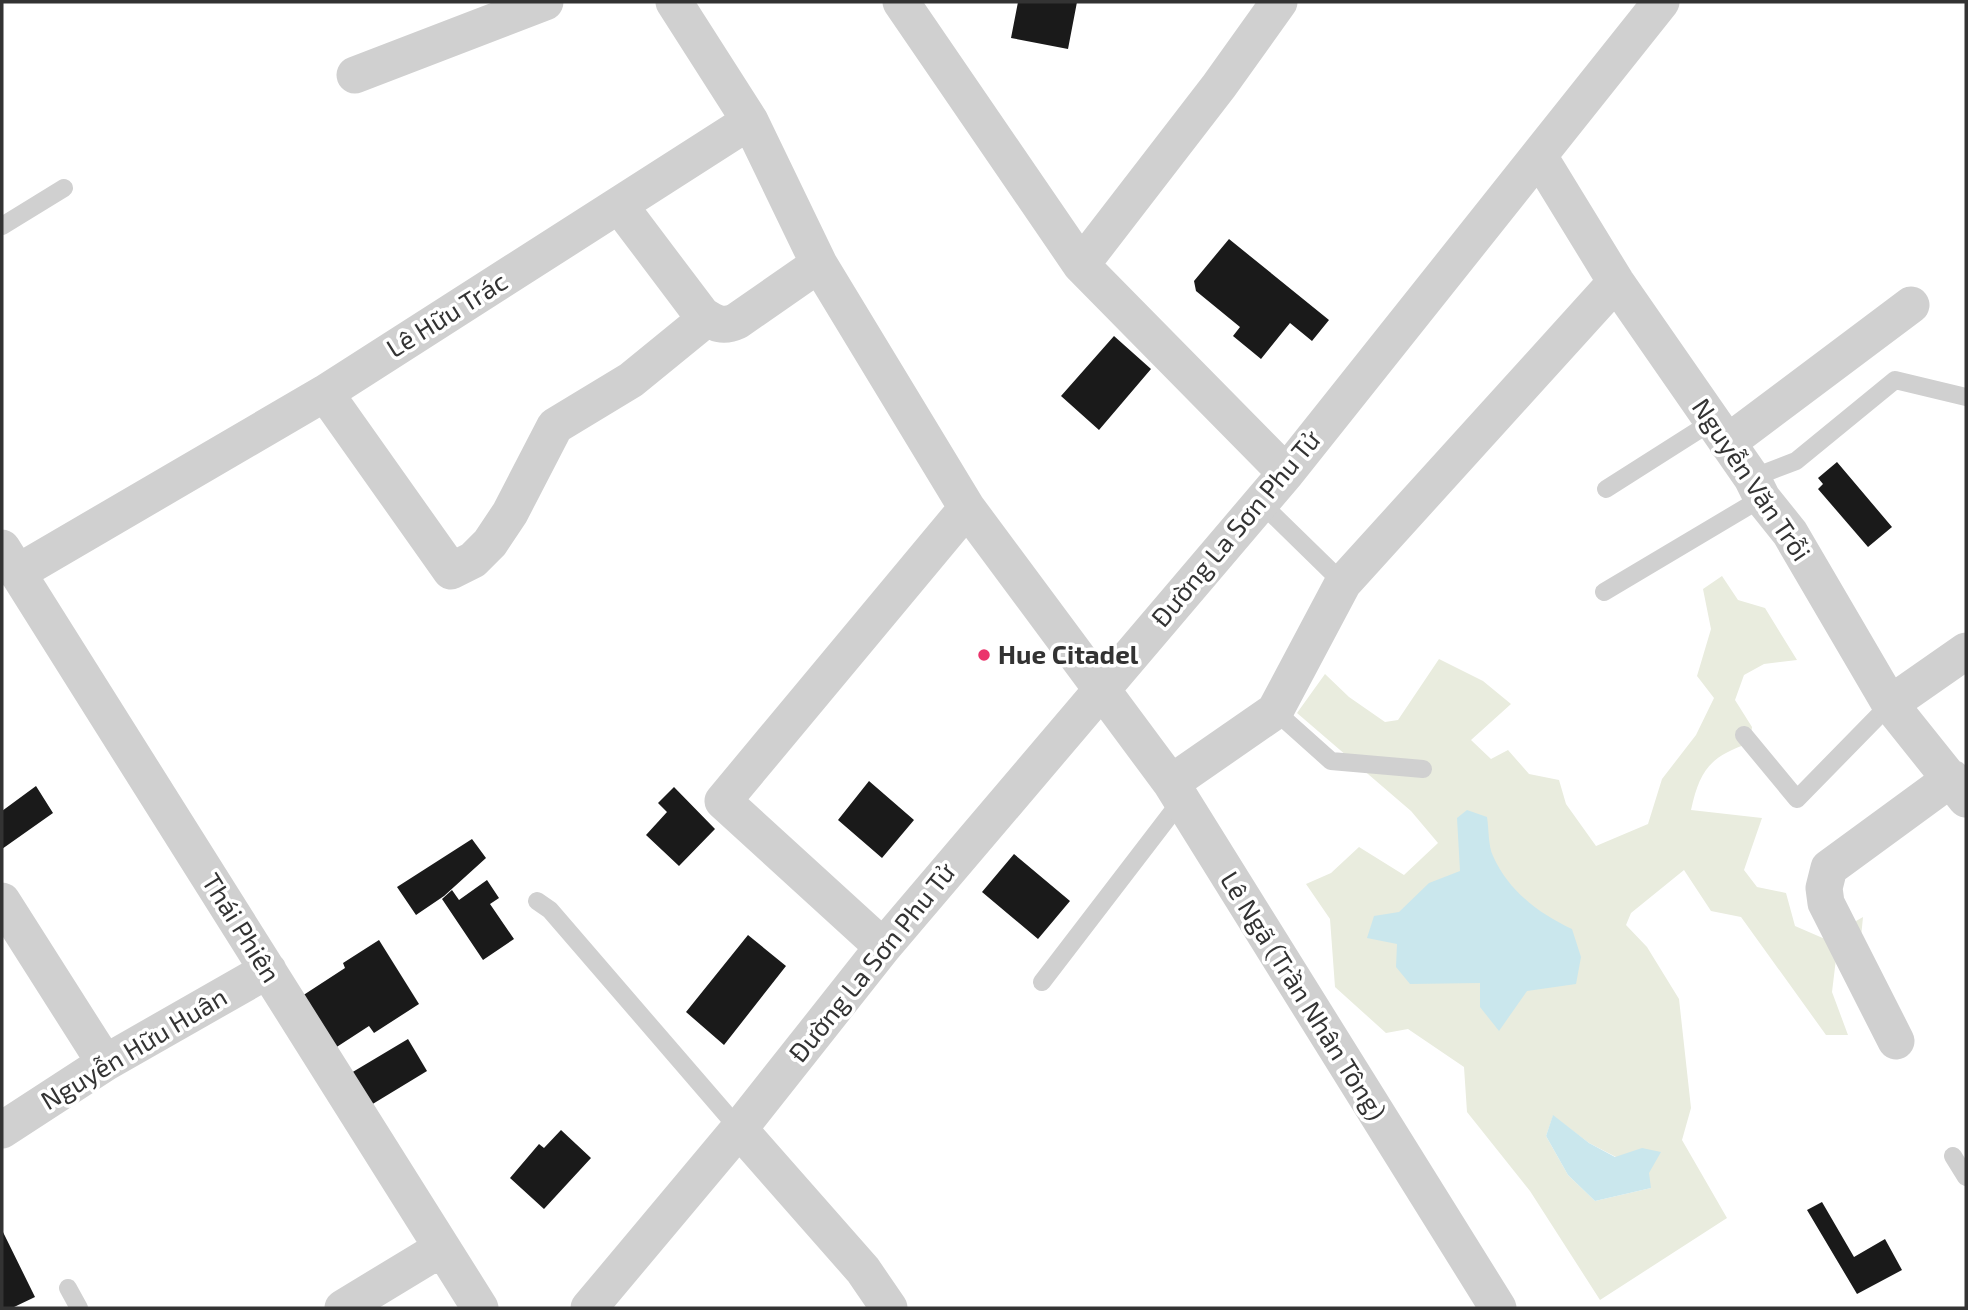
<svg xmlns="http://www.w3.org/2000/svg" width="1968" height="1310" font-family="'Exo 2',sans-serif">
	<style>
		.green { fill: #e9ecde; fill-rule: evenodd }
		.water { fill: #cae7ed }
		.building { fill: #1a1a1a }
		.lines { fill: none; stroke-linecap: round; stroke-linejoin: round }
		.lane { stroke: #d0d0d0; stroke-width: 18 }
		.street { stroke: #d0d0d0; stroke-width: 37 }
		.poi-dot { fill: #eb336b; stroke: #fff; stroke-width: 2.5 }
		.labels { text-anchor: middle; stroke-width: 7; stroke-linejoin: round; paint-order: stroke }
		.street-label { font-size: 26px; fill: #333; stroke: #fff }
		.poi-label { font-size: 26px; font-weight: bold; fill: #333; stroke: #fff; text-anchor: start }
	</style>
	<rect width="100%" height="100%" fill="#fff"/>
	<path class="green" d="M1722,576L1738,600L1765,608L1797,660L1764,664L1744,675L1735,700L1752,727L1750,743C1711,756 1700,769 1691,810L1762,818L1744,870L1757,887L1786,893L1795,926L1825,939L1863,917L1861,937L1836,959L1832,992L1848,1035H1826L1741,917L1711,911L1684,870L1631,913L1626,925L1647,947L1679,999L1691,1108L1682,1140L1727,1218L1600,1300L1530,1191L1467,1112L1464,1067L1408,1029L1386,1033L1335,987L1330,919L1306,884L1331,873L1359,847L1404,875L1438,843L1411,811L1297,713L1325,674L1349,697L1385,722L1398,720L1439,659L1483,681L1511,704L1471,740L1491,759L1508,750L1529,774L1559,780L1566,804L1596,846L1648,824L1662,779L1696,735L1714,698L1697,676L1711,629L1703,589ZM1553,1116L1589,1143L1616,1157L1651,1188L1595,1201L1568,1175L1546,1136Z"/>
	<path class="water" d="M1467,810L1487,817C1489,829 1488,845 1493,856C1508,890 1539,914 1572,929L1581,957L1576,984L1527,991L1499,1031L1480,1007V983L1410,984L1396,967L1397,944L1367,938L1374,916L1399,912L1429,883L1460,871L1457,818Z
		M1553,1115L1589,1143L1615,1157L1642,1148L1661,1152L1649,1173L1651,1188L1595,1201L1568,1175L1546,1136Z"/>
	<path class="building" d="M1018,2H1077L1068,49L1011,38Z
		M1229,239L1329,320L1312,341L1290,323L1261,359L1233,336L1240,327L1196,291L1194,281Z
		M1114,336L1151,369L1099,430L1061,396Z
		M1837,462L1892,527L1868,547L1818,489L1823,484L1818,478Z
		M869,781L914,820L882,858L838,820Z
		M36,786L53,813L2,849V811Z
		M674,787L715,829L679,866L646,835L667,812L658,803Z
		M472,839L486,858L444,896L416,915L397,887Z
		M1014,854L1070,901L1038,939L982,892Z
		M487,880L499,898L490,904L514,939L483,960L442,899L452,890L459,900Z
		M748,935L786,966L724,1045L686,1012Z
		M379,940L419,1004L374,1033L369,1026L329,1052L302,996L345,968L343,963Z
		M408,1039L427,1071L371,1105L351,1073Z
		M561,1130L591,1158L544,1209L510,1178L539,1144L544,1148Z
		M1822,1202L1854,1257L1885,1239L1902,1270L1857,1294L1807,1210Z
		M2,1230L35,1297L12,1308H2Z"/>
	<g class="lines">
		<path class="lane" d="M2,226L64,188
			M1752,478L1796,461L1895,380L1966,397
			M1606,489L1713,421
			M1260,502L1343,583
			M1604,592L1762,498
			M1275,711L1331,761L1423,769
			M1744,735L1797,799L1890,704
			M537,901L550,910L739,1129
			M1042,982L1180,802
			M1953,1156L1966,1177
			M68,1288L79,1308"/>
		<path class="street" d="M674,2L750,121L819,264L967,508L1171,783L1498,1308
			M901,2L1081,265L1286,473
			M355,75L545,2
			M1540,158L1616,282L1752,478L1762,498L1790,533L1890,704L1966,799
			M619,205L702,315C715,323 722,328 737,321L819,264
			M1081,265L1219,86L1279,2
			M325,393L451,571L473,560L490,543L510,513L555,426L631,380L707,318
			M1727,443L1911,305
			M2,548L480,1308
			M17,573L325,393L750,121
			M1890,704L1966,651
			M1171,783L1275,711L1343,583L1616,282
			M2,901L105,1063
			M883,947L723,801L967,508
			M1896,1041L1826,903L1824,888L1829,868L1952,778
			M739,1129L863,1270L889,1308
			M2,1130L105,1063L268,970
			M343,1308L442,1248
			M589,1308L739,1129L883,947L1286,473L1661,2"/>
	</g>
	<circle class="poi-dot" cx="984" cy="655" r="7"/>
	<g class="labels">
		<g class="street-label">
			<text transform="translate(447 315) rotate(-32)" y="9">Lê Hữu Trác</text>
			<text transform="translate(1751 480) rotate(56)" y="9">Nguyễn Văn Trỗi</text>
			<text transform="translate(1236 529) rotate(-50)" y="9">Đường La Sơn Phu Tử</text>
			<text transform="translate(241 928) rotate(58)" y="9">Thái Phiên</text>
			<text transform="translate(872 963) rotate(-51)" y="9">Đường La Sơn Phu Tử</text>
			<text transform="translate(1303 996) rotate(58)" y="9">Lê Ngã (Trần Nhân Tông)</text>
			<text transform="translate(134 1049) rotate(-31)" y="9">Nguyễn Hữu Huân</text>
		</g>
		<g class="poi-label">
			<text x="998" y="664">Hue Citadel</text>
		</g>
	</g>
	<rect width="1968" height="1310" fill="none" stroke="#333333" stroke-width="7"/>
</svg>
